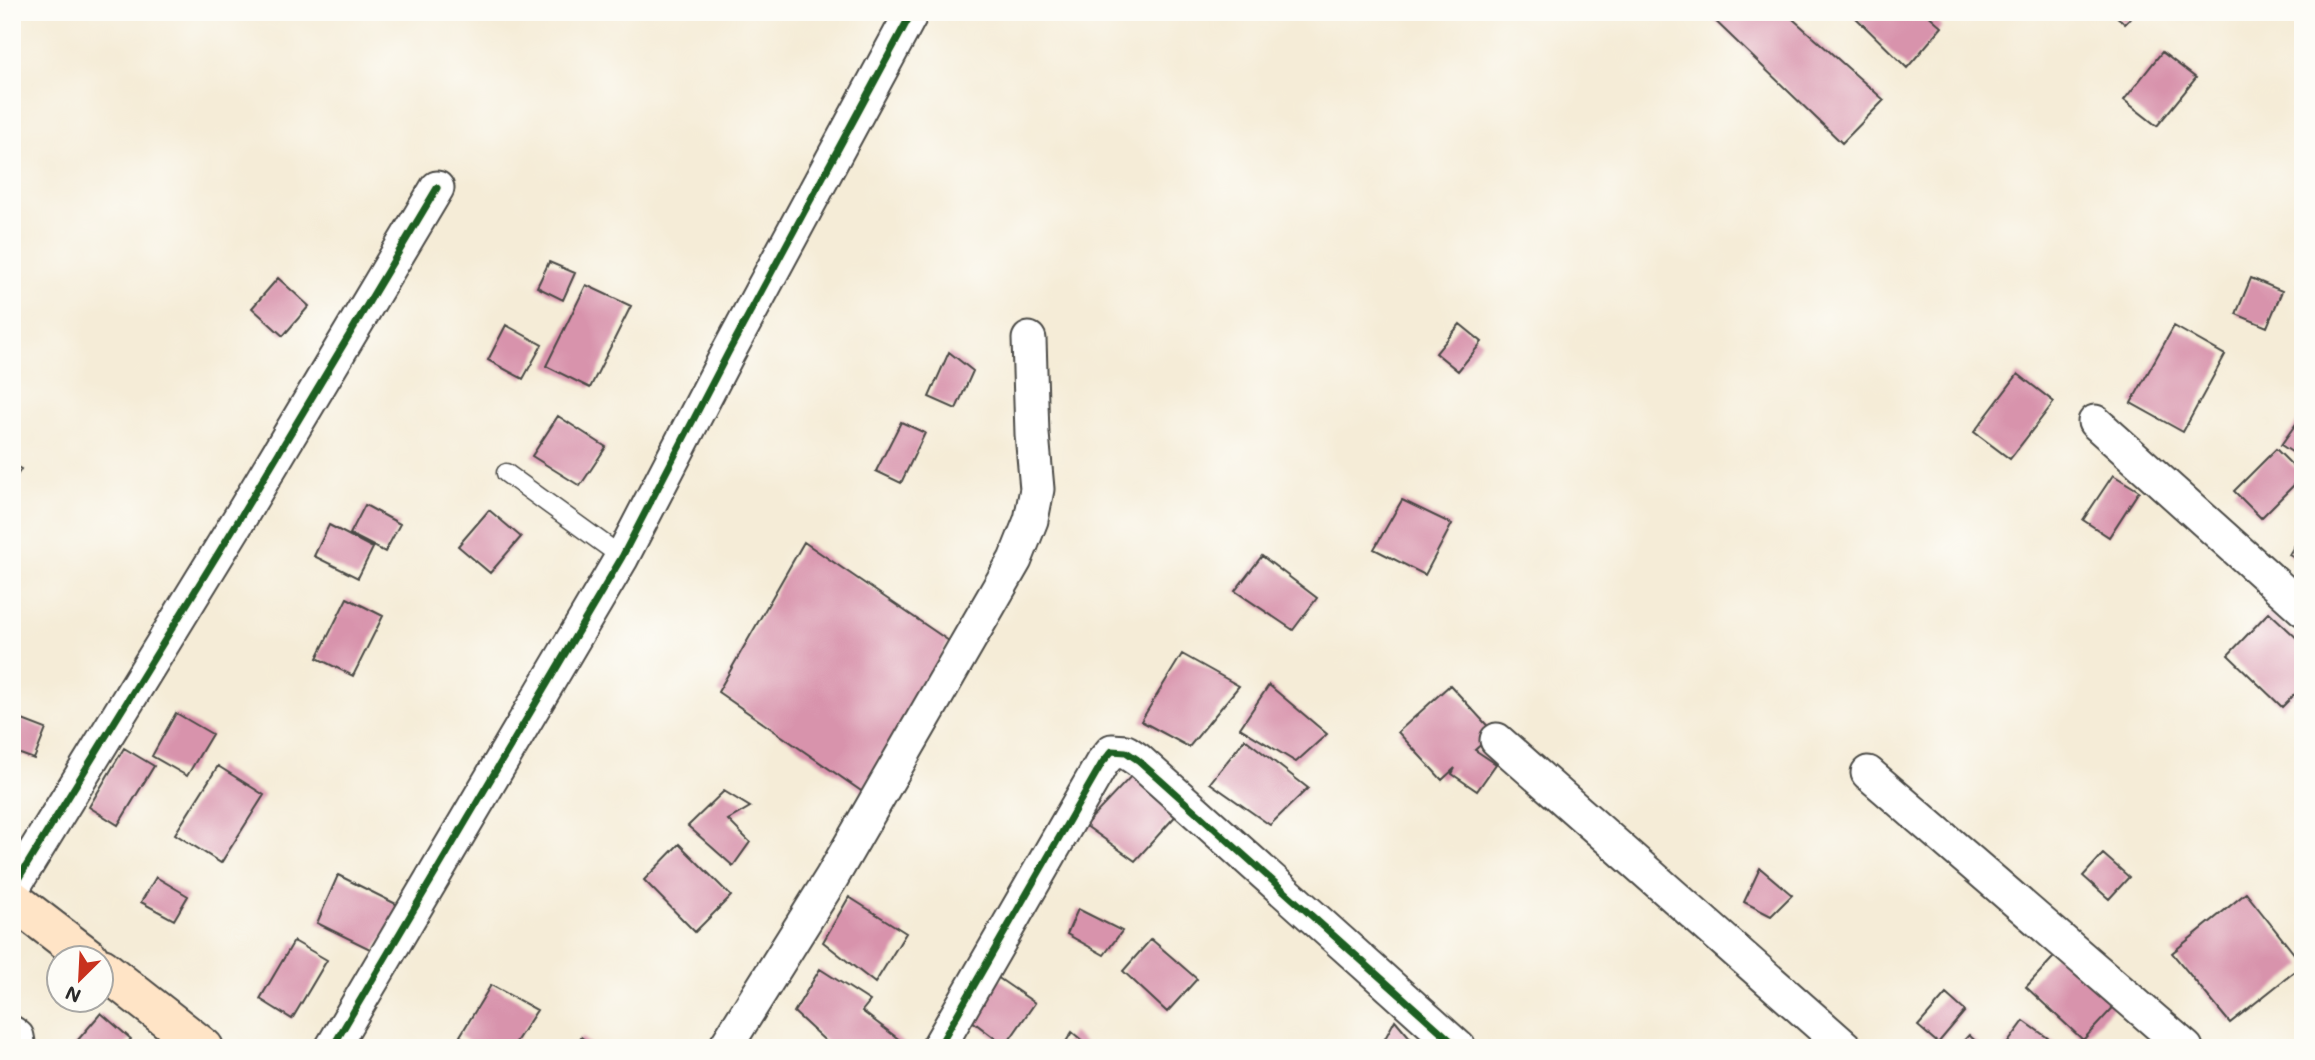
<svg xmlns="http://www.w3.org/2000/svg" width="2315" height="1060" font-family="Mali,sans-serif">
	<style>
		.building { fill: #d893ac }
		.lines { fill: none; stroke-linecap: round; stroke-linejoin: round }
		.service-casing { stroke: #494845; stroke-width: 21 }
		.minor-casing { stroke: #494845; stroke-width: 37 }
		.secondary-casing { stroke: #494845; stroke-width: 42 }
		.service { stroke: #fff; stroke-width: 18 }
		.minor { stroke: #fff; stroke-width: 33 }
		.secondary { stroke: #ffe4c6; stroke-width: 38 }
		.cycleway-casing { stroke: #fdfcf7; stroke-width: 11 }
		.cycleway { stroke: #1b5e20; stroke-width: 7 }
	</style>
	<rect width="100%" height="100%" fill="#fdfcf7"/>
	<filter id="ink" filterUnits="userSpaceOnUse"><feTurbulence type="fractalNoise" baseFrequency=".0143" numOctaves="2"/><feDisplacementMap in="SourceGraphic" scale="14" xChannelSelector="R" yChannelSelector="G"/><feConvolveMatrix kernelMatrix="1 2 1 2 8 2 1 2 1" color-interpolation-filters="sRGB"/></filter>
	<filter id="wash" filterUnits="userSpaceOnUse"><feTurbulence type="fractalNoise" baseFrequency=".00686" numOctaves="4" result="noise"/><feDisplacementMap in="SourceGraphic" scale="28" xChannelSelector="R" yChannelSelector="G"/><feGaussianBlur stdDeviation="1.57" result="paint"/><feColorMatrix in="noise" values="0 0 0 0 0 0 0 0 0 0 0 0 0 0 0 0 0 1.4 0 .05"/><feComposite in="paint" operator="in"/></filter>
	<g filter="url(#wash)">
		<rect width="100%" height="100%" fill="#f5ecd7"/>
		<g id="blocks">
			<path class="building" d="M1706,12H1785L1884,100L1842,143Z
				M1850,12H1925L1942,27L1907,68Z
				M2112,12H2136L2125,24Z
				M2162,52L2196,78L2157,126L2124,100Z
				M549,262L575,273L563,300L537,287Z
				M278,278L309,306L283,336L252,308Z
				M2251,278L2282,291L2267,327L2236,314Z
				M586,285L631,306L590,388L546,366Z
				M1460,324L1482,342L1458,371L1436,353Z
				M506,325L542,345L523,379L488,360Z
				M2174,326L2225,355L2183,432L2131,403Z
				M949,352L973,371L956,409L929,397Z
				M2018,374L2054,402L2010,459L1974,432Z
				M558,416L606,447L580,486L532,456Z
				M2300,418L2303,420V459L2281,445Z
				M901,422L925,433L901,483L876,471Z
				M2276,449L2303,476L2261,518L2234,491Z
				M12,464L21,469L12,483Z
				M2113,475L2139,491L2109,537L2083,520Z
				M1402,500L1452,524L1425,575L1374,549Z
				M365,505L400,524L385,552L350,534Z
				M489,510L521,537L490,573L458,546Z
				M329,525L373,548L358,578L314,556Z
				M2303,531V563L2289,555Z
				M804,542L949,641L867,795L718,692Z
				M1262,556L1317,598L1293,630L1235,591Z
				M347,598L383,616L353,676L317,658Z
				M2269,612L2303,644V686L2282,707L2228,655Z
				M1182,654L1239,686L1189,747L1141,721Z
				M1269,685L1327,734L1296,762L1240,728Z
				M1450,685L1494,733L1475,750L1496,764L1477,791L1452,774L1455,768L1442,780L1398,732Z
				M176,713L212,734L187,776L152,756Z
				M12,716L46,729L34,759L12,751Z
				M1245,739L1308,788L1270,825L1210,783Z
				M124,748L154,766L118,825L89,807Z
				M218,766L264,795L221,863L175,834Z
				M1134,773L1180,811L1135,861L1085,825Z
				M724,791L750,807L728,820L750,842L733,866L688,826Z
				M679,844L731,896L695,932L644,880Z
				M2103,854L2129,877L2109,899L2083,876Z
				M1760,868L1792,895L1771,916L1744,902Z
				M338,875L404,908L374,951L317,923Z
				M156,877L188,896L174,920L141,902Z
				M2246,893L2303,965L2230,1023L2172,953Z
				M849,897L906,933L875,983L823,942Z
				M1078,909L1122,931L1104,955L1067,934Z
				M1151,939L1197,979L1167,1012L1123,971Z
				M294,941L327,960L292,1019L260,999Z
				M2064,946L2121,999L2083,1040L2026,987Z
				M820,969L870,1001L862,1011L905,1044L902,1048H833L794,1012Z
				M997,977L1035,1003L1005,1046L967,1017Z
				M491,985L537,1010L512,1048H479L460,1036Z
				M1946,994L1965,1011L1938,1043L1918,1026Z
				M101,1013L131,1039L123,1048H71Z
				M1395,1020L1417,1046L1416,1048H1380Z
				M2024,1021L2062,1048H2004Z
				M1072,1032L1091,1048H1062Z
				M1969,1035L1983,1048H1957Z
				M581,1037L595,1048H574Z"/>
		</g>
	</g>
	<g filter="url(#ink)">
		<use href="#blocks" fill-opacity="0" stroke="#494845" stroke-width="2"/>
		<g class="lines">
			<defs>
				<path id="service" d="M506,473L622,557"/>
				<path id="minor" d="M2095,422L2303,609
					M1497,740L1846,1048
					M1868,773L2186,1048
					M12,889L238,521L437,188
					M12,1033L17,1037L19,1048
					M332,1048L622,557L728,353L912,12
					M725,1048L832,877L1015,560L1031,520L1037,489L1032,434L1029,339
					M938,1048L1102,763L1112,751L1126,752L1138,760L1459,1048"/>
				<path id="secondary" d="M12,899L89,958
					M102,968L204,1048"/>
			</defs>
			<use href="#service" class="service-casing"/>
			<use href="#minor" class="minor-casing"/>
			<use href="#secondary" class="secondary-casing"/>
			<use href="#service" class="service"/>
			<use href="#minor" class="minor"/>
			<use href="#secondary" class="secondary"/>
			<defs>
				<path id="cycleway" d="M12,889L238,521L437,188
					M332,1048L622,557L728,353L912,12
					M938,1048L1102,763L1112,751L1126,752L1138,760L1459,1048"/>
			</defs>
			<use href="#cycleway" class="cycleway-casing"/>
			<use href="#cycleway" class="cycleway"/>
		</g>
	</g>
	<rect width="2315" height="1060" fill="none" stroke="#fdfcf7" stroke-width="42"/>
	<g transform="translate(80 979) rotate(204)"><circle r="33" fill="#fdfcf7" stroke="#a9a8a5" stroke-width="2"/>
	<path d="M0-5L12 26L0 18L-12 26Z" fill="#c8321e"/>
	<text y="-10" font-size="19" font-weight="bold" text-anchor="middle" fill="#2b2b2b">N</text>
	</g>
</svg>
